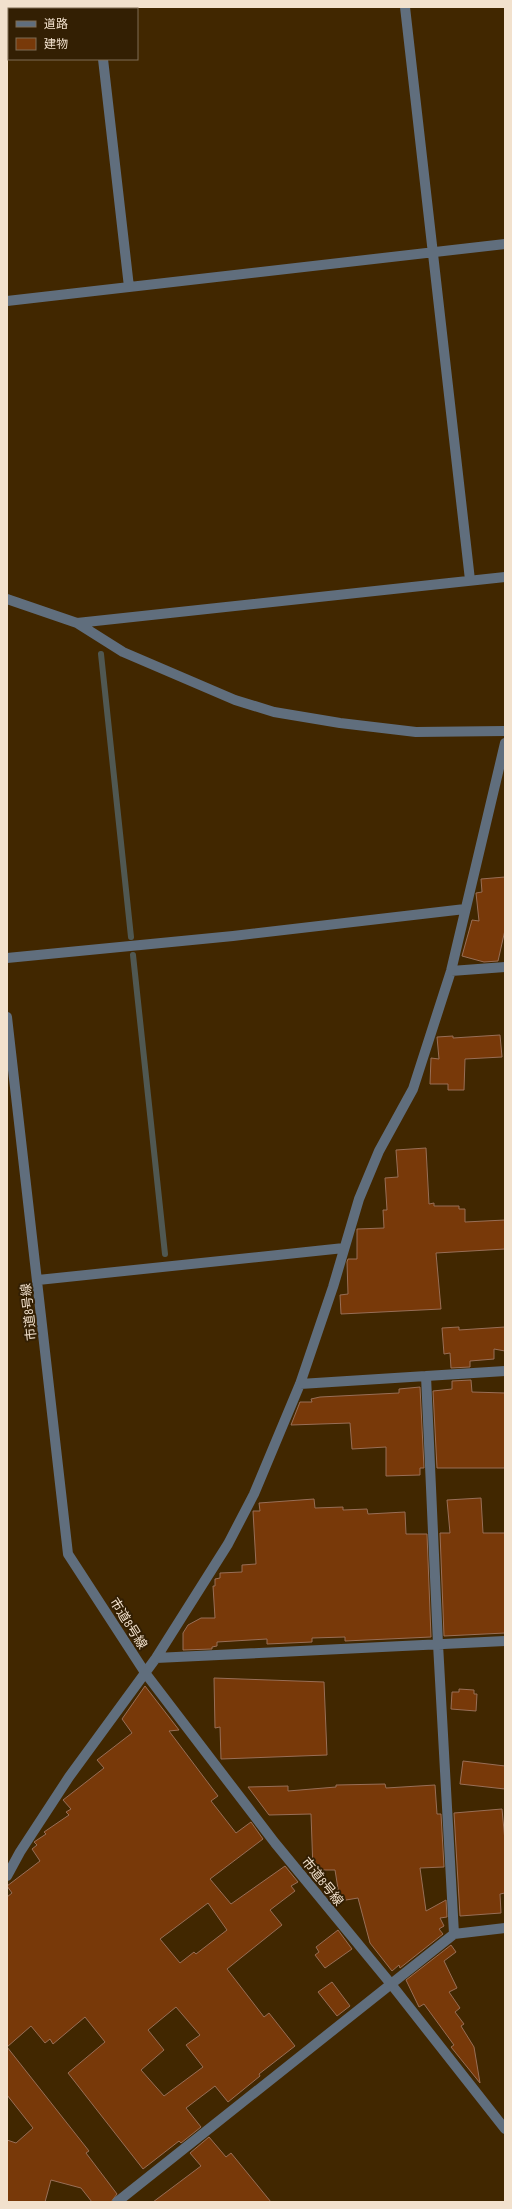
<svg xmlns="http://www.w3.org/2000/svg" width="512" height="2209" font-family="'Sofia Sans Condensed','Noto Sans JP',sans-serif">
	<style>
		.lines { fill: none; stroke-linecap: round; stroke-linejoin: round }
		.stream { stroke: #505852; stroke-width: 6 }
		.building { fill: #783909; stroke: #986e56; fill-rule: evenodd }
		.street { stroke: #606e7d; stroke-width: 10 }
		.labels { text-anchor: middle; stroke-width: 4; stroke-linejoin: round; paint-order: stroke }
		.street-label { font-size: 13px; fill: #f2e1cd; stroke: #331f03 }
	</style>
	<rect width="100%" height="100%" fill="#412700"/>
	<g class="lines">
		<path class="stream" d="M101,654L131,937
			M133,955L165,1254"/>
	</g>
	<path class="building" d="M505,877V930L498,961L484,962L462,956L472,920L479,921L476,893L482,892L481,879Z
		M500,1035L502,1057L465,1059L464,1090H448V1084H430L431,1058L439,1059L437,1037L453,1036V1038Z
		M426,1148L429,1204L434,1203V1206H459V1209H465V1222L505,1220V1249L436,1253L441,1309L341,1314L340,1295L348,1294L347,1262L348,1259H357V1229L384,1228L383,1210H387L385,1178L398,1177L396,1150Z
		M459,1327V1330L505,1327V1351L494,1349V1359L470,1361V1367L451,1368L450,1353L444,1354L442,1328Z
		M471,1380L472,1392L505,1393V1468H437L433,1391L452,1389V1381Z
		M420,1387L424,1468H420V1475L386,1476V1447L352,1449L350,1423L291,1425L300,1402H312L311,1399L320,1397L399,1393V1389Z
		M481,1498L483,1533H505V1633L444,1636L440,1533H450L447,1500Z
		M314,1499L315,1508L343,1507V1510L367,1509L368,1514L405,1512L406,1534H427L431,1637L345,1641V1637L312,1638V1642L267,1644V1639L217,1642V1646L212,1647V1649L183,1650V1633L188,1625L201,1618H215L213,1586H215V1579L220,1578V1573L242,1572V1565L256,1564L253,1511H260L259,1503Z
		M214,1678L324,1682L327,1755L221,1759L220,1727L215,1728Z
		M145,1686L179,1730L169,1731L218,1796L211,1801L236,1833L251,1822L263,1839L210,1879L231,1904L285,1866L298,1882L291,1886L295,1891L270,1910L282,1925L227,1969L264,2017L269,2013L295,2046L259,2074L260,2076L228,2102L215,2086L186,2108L201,2127L181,2143L179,2141L143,2169L68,2073L105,2042L85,2017L53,2044L50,2039L45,2043L31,2026L7,2047V1897L12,1893L7,1886L40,1861L32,1849L37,1845L34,1842L46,1834L44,1832L69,1815L66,1812L71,1809L63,1800L104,1768L97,1760L132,1733L122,1719ZM208,1903L227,1930L196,1954L194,1952L180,1963L160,1939ZM176,2007L200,2035L186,2045L203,2067L164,2096L141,2070L164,2050L148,2030Z
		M459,1689L474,1690V1694H477L476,1711L451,1709L452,1692H459Z
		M463,1761L505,1766V1789L460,1784Z
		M385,1784L386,1788L435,1785L437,1814H441L444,1867L420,1868L426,1911L446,1900L447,1917L440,1918L444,1926L439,1929L443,1934L400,1968L399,1965L392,1971L370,1943L358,1898L340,1901L335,1870H313L311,1814L269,1815L248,1787L288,1786V1791L336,1787V1785Z
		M502,1809L505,1841V1893L500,1894L501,1913L460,1916L454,1813Z
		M338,1930L352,1949L325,1968L315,1955L319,1952L316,1947Z
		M451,1945L456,1952L444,1961L457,1988L449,1992L460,2008L455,2012L464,2024L461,2026L474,2047L480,2083L451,2047L454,2045L424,2004L419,2007L406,1980Z
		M332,1982L350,2006L337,2016L318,1992Z
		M7,2047L89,2151L86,2153L117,2194L111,2202H92L81,2188L51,2180L45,2202H7V2140L16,2143L33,2128L7,2095Z
		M209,2137L226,2157L231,2153L271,2202H153L201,2166L190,2153Z"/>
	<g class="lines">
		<path class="street" d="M97,7V9
			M405,7L470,580
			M103,59L129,287
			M7,301L505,244
			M7,599L77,623L123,652L235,700L274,712L340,723L416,732L505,731
			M77,623L505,577
			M7,958L233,936L465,909
			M451,971L505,967
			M7,1017L68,1554L146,1674L275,1843L391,1984L505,2129
			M38,1280L344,1248
			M426,1376L438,1644L454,1934
			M300,1384L505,1371
			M156,1658L505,1641
			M7,1876L20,1852L69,1777L156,1658L228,1544L254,1494L300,1384L333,1287L359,1199L379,1151L413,1089L451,971L505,743
			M117,2202L454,1934L505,1928"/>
	</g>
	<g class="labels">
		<g class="street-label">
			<text transform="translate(28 1312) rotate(-96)" y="5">市道8号線</text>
			<text transform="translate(129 1623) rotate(58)" y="5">市道8号線</text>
			<text transform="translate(323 1881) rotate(51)" y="5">市道8号線</text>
		</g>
	</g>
	<rect width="512" height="2209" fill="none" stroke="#f2e1cd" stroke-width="16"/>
	<rect x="8" y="8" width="130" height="52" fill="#331f03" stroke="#7f6d54"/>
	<rect x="16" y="21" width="20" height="6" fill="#606e7d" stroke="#7f6d54"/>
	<text x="44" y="28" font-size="12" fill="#f2e1cd">道路</text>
	<rect x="16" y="38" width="20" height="12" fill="#783909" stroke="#7f6d54"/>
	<text x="44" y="48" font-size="12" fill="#f2e1cd">建物</text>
</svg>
